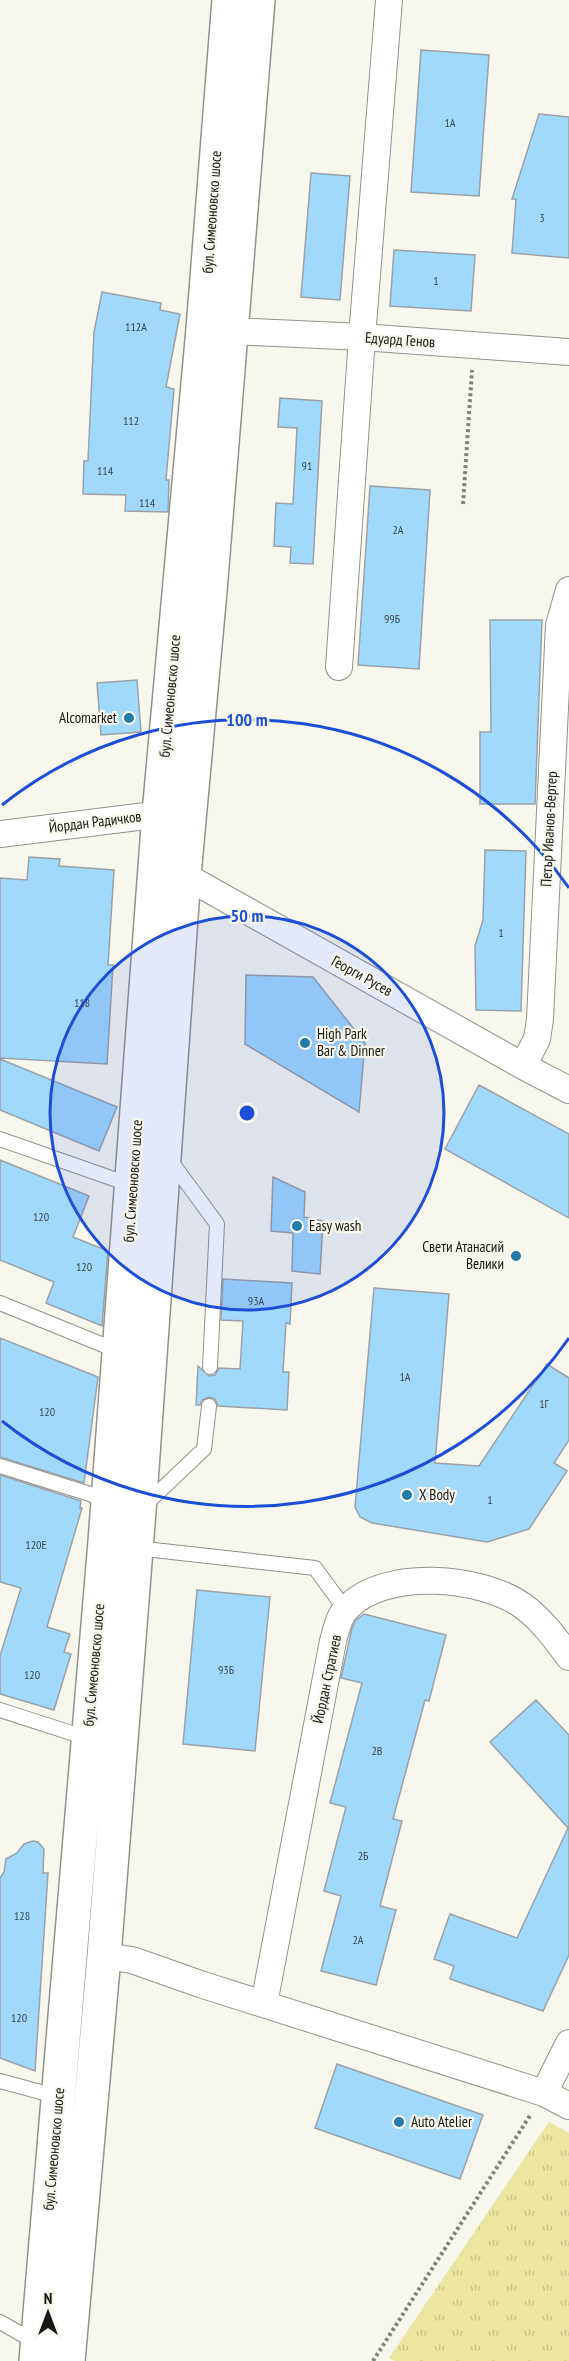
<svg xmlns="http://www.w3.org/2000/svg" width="569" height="2361" font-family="'PT Sans Narrow',sans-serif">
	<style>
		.grass { fill: url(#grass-tufts) }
		.building { fill: #a1d9fd; stroke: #9ba2a7; stroke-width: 1.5 }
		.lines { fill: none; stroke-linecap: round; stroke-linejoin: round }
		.lane-casing { stroke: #93938b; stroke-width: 16 }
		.street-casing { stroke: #93938b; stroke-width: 28 }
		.secondary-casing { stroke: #93938b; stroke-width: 36 }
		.path { stroke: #82827c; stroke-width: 4; stroke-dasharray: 3 3; stroke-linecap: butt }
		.lane { stroke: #fff; stroke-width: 14 }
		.street { stroke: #fff; stroke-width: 26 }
		.secondary { stroke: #fff; stroke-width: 33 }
		.ring { fill: none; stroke: #1d4ed8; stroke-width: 3 }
		.poi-dot { fill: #227baa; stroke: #f7f7ee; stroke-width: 2 }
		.labels { text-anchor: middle; stroke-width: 4.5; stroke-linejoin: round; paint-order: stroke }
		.number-label { font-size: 12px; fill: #3a484f }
		.street-label { font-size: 15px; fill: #181815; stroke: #f7f7ee }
		.poi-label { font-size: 15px; fill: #181815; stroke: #f7f7ee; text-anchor: start }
		.centre { fill: #1d4ed8; stroke: #f7f7ee; stroke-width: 3 }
		.ring-label { font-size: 18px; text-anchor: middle; font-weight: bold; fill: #1d4ed8; stroke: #f7f7ee; stroke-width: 4.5; stroke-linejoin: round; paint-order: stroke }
	</style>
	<defs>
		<pattern id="grass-tufts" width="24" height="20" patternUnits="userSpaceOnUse" patternTransform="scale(1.5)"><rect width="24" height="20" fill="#ece6a0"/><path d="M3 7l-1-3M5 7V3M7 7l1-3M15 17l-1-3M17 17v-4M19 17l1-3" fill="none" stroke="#cac589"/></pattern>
	</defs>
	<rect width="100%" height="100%" fill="#f7f7ee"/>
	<path class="grass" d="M549,2122L569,2133V2361H395L389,2358Z"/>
	<path class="building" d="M421,50L489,55L479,196L411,192Z
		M539,114L569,117V258L512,253L516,199H512Z
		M311,173L350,176L340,300L301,297Z
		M394,250L475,255L471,311L390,306Z
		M102,292L161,303L160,310L180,314L166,387L174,389L166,480H169L168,512L125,511L126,495L83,494L84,461H88L94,332Z
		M280,398L322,401L313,564L290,563L291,547L274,546L276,503L293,504L297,428L278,427Z
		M370,486L430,490L419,669L358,665Z
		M490,620H542L535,804H480V732H491Z
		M137,680L141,732L101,735L97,683Z
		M485,850L526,851L521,1011L476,1010L475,946L483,920Z
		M29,857L60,859L59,866L114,870L108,965H113L107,1064L0,1058V878L27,880Z
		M246,975L313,977L365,1043L359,1112L245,1044Z
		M0,1059L117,1107L99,1151L0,1110Z
		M479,1085L569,1134V1218L445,1149Z
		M0,1160L89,1196L73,1237L108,1251L102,1326L46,1303L54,1282L0,1260Z
		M273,1177L305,1192L304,1217L323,1221L320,1274L292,1271L293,1233L271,1231Z
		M223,1279L292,1283L290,1324L286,1323L283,1372H289L287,1410L218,1406L215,1399L209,1397L202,1400L200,1405H196L198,1366L209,1376L215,1375L219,1368L240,1369L243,1321L221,1320Z
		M374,1288L449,1294L435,1463L479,1466L547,1364L569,1378V1440L554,1463L567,1471L529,1529L487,1542L372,1523L360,1517L355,1507Z
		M0,1338L98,1377L84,1483L0,1457Z
		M0,1475L81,1501L80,1508H82L47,1627L70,1634L64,1652L71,1654L54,1710L0,1694V1656L21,1588L0,1582Z
		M197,1590L270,1597L255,1751L183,1744Z
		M364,1614L446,1635L429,1701L425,1700L393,1819L402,1821L380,1906L396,1910L376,1985L321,1971L341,1896L324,1891L346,1807L330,1803L362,1683L341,1678L352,1628L356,1620Z
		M536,1700L569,1735V1955L543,2011L450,1979L454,1966L434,1959L450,1914L517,1938L568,1828L490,1742Z
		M33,1841L38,1842L44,1849L43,1873H48L35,2071L0,2058V1878L4,1872L6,1859L17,1853L24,1844Z
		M337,2064L483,2115L460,2179L315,2128Z"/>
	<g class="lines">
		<defs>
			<path id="lane" d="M0,1139L131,1185
				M170,1160L217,1224L210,1367
				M0,1303L118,1351
				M0,1466L109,1500
				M145,1505L204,1449L209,1406
				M136,1548L315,1568L345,1609
				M0,1710L87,1738
				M0,2081L59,2097
				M0,2322L37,2343"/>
			<path id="street" d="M231,331L362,337L569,352
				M339,667L362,337L389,0
				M0,834L178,812
				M171,868L523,1066L569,1090
				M523,1066L537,1039L540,1019L559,625L569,590
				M104,1956L132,1960L203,1985L544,2093L569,2106
				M264,2004L333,1641C336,1631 339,1615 347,1608C385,1568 481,1576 523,1606C542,1620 555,1638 569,1657
				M544,2093L569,2043"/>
			<path id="secondary" d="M36,2361L105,1542L159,814L203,329L229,0
				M68,2361L104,1956L139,1511L184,875L210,591L258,0"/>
		</defs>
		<use href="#lane" class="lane-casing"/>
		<use href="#street" class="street-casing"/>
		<use href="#secondary" class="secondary-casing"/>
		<path class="path" d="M463,504L472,370
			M373,2361L531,2114"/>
		<use href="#lane" class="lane"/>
		<use href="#street" class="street"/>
		<use href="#secondary" class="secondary"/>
	</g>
	<circle cx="247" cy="1113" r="197" fill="#1d4ed8" fill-opacity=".12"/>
	<g class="ring">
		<circle cx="247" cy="1113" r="197"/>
		<path d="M569 1338A393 393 0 0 1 2 1421M2 805A393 393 0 0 1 569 888"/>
	</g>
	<g class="poi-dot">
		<circle cx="129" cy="718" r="6"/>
		<circle cx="305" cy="1043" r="6"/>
		<circle cx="297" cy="1226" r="6"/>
		<circle cx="516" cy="1256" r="6"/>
		<circle cx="407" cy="1495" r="6"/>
		<circle cx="399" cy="2122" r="6"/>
	</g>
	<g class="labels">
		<g class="number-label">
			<text x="450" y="127">1А</text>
			<text x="542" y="222">3</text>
			<text x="436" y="285">1</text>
			<text x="136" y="331">112А</text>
			<text x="131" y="425">112</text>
			<text x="307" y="470">91</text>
			<text x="105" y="475">114</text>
			<text x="147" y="507">114</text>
			<text x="398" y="534">2А</text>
			<text x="392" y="623">99Б</text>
			<text x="501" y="937">1</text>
			<text x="82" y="1007">118</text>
			<text x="41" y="1221">120</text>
			<text x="84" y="1271">120</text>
			<text x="256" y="1305">93А</text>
			<text x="405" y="1381">1А</text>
			<text x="544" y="1408">1Г</text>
			<text x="47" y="1416">120</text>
			<text x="490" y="1504">1</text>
			<text x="36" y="1549">120Е</text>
			<text x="226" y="1674">93Б</text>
			<text x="32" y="1679">120</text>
			<text x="377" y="1755">2В</text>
			<text x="363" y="1860">2Б</text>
			<text x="22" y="1920">128</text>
			<text x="358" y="1944">2А</text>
			<text x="19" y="2022">120</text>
		</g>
		<g class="street-label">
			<text transform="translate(212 212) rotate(-86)" y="5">бул. Симеоновско шосе</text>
			<text transform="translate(400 340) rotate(4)" y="5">Едуард Генов</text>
			<text transform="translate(170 696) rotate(-85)" y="5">бул. Симеоновско шосе</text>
			<text transform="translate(95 822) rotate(-7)" y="5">Йордан Радичков</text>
			<text transform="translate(549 829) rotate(-87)" y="5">Петър Иванов-Вертер</text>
			<text transform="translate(362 976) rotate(29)" y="5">Георги Русев</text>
			<text transform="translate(133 1181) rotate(-86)" y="5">бул. Симеоновско шосе</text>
			<text transform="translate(94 1665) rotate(-85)" y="5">бул. Симеоновско шосе</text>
			<text transform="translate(327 1679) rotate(-78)" y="5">Йордан Стратиев</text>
			<text transform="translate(54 2149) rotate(-85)" y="5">бул. Симеоновско шосе</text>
		</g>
		<g class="poi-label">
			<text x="117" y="723" text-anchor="end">Alcomarket</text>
			<text x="317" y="1039">High Park<tspan x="317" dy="17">Bar &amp; Dinner</tspan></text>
			<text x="309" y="1231">Easy wash</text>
			<text x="504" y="1252" text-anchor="end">Свети Атанасий<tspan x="504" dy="17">Велики</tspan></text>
			<text x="419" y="1500">X Body</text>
			<text x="411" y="2127">Auto Atelier</text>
		</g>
	</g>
	<circle cx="247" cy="1113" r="9" class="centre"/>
	<g class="ring-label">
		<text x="247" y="726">100 m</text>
		<text x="247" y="922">50 m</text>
	</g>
	<g transform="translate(48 2313)" stroke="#f7f7ee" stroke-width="4.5" paint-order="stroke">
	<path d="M0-4.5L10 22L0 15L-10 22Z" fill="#181815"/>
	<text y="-9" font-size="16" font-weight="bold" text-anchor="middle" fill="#181815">N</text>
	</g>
</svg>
